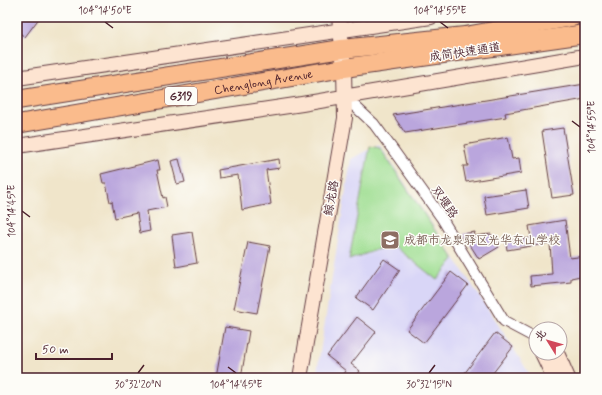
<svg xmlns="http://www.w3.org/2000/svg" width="602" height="395" font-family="Mynerve,'LXGW WenKai TC',sans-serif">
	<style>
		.built { fill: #d9d6f7 }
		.green { fill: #9fde92; stroke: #747e5e }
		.building { fill: #baa6dd }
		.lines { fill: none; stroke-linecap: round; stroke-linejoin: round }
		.street-casing { stroke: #633d43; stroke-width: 12 }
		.secondary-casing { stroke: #633d43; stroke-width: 16 }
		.highway-casing { stroke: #633d43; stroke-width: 20 }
		.street { stroke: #fff; stroke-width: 10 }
		.secondary { stroke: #fde4d1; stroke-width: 14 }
		.highway { stroke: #fabb8c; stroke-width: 18 }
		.ticks { fill: none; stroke: #4a1f2b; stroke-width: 1.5 }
		.labels { text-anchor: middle; stroke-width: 3; stroke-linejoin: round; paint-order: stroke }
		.shield { fill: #fdfcf7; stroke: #806168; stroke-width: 1 }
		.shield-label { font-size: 11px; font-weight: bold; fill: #4a1f2b }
		.street-label { font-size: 12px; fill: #4a1f2b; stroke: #fdfcf7 }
		.education-label { font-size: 12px; fill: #785e54; stroke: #fdfcf7; text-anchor: start }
		.neatline { fill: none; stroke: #4a1f2b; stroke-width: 1.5 }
		.ticks-label { font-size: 10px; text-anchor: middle; fill: #4a1f2b }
	</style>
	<rect width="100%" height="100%" fill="#fdfcf7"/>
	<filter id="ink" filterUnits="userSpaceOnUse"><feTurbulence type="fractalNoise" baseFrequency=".025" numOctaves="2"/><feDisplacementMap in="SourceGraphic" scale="8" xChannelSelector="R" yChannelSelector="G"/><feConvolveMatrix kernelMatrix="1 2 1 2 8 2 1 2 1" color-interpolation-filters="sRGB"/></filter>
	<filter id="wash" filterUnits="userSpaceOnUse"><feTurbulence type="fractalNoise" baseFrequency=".012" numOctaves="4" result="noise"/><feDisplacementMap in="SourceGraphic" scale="16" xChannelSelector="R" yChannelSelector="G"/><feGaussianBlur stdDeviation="0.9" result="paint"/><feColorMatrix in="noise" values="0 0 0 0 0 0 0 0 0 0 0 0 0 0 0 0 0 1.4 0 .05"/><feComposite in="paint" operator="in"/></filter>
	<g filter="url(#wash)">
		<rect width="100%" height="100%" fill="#f0e5ca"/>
		<path class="built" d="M379,144L496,321L532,378H316L351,159Z"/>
		<path class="green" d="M370,146L380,148L454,259L437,280L392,244L349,260Z"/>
		<g id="blocks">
			<path class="building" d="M17,17H40L25,37L17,31Z
				M585,84V99L505,113L506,117L405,133L393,115Z
				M563,128L574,195L552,198L542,131Z
				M508,137L512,159L519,158L521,173L466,182L463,166H468L464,145Z
				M179,159L185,182L177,184L171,161Z
				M279,159L280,168L266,170L271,204L242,210L238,175L219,178L218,170Z
				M158,160L160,170H157L163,198L165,197L167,207L147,211L150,231L140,233L137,213L115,218L112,201L110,202L106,183H103L101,174Z
				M526,190L529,208L487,215L484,196Z
				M565,220L570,258L585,256V275L571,278V282L531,286L530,276L552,274L550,243L507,250L506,242L531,238L529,226Z
				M192,232L197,263L176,267L172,235Z
				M475,232L474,236L491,234L499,247L479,259L463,234Z
				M248,242L270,246L257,313L234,309Z
				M384,259L400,270L373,310L356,298Z
				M451,272L468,285L424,343L407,330Z
				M357,317L376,332L351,364L360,371L355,378H341L346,371L327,356Z
				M225,327L249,331L241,378H216Z
				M495,333L513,347L489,378H461Z"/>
		</g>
	</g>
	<g filter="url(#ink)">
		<use href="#blocks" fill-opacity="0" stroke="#633d43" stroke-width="1"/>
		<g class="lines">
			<defs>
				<path id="street" d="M345,97L374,124L396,154L441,217L504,321L536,338"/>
				<path id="secondary" d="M17,78L431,17
					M17,146L302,104L585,56
					M542,353L554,378
					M557,353L568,378
					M300,378L345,118L344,68L339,17"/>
				<g id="highway">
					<path d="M17,100L342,49L465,36L572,17"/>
					<path id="s1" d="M17,124L344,68L585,34"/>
				</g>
			</defs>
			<use href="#street" class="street-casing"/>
			<use href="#secondary" class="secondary-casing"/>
			<use href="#highway" class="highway-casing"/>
			<use href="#street" class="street"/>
			<use href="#secondary" class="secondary"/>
			<use href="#highway" class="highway"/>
		</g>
	</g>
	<path class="ticks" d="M105,22L113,28M440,22L448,28M572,121L580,127M22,211L30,217M228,367L236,373M138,373L144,365M429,373L435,365"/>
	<defs>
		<symbol id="school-square" viewBox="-11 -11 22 22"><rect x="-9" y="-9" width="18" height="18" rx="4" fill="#8d6e63" stroke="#fdfcf7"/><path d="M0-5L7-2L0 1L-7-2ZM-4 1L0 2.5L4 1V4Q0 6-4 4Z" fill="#fff"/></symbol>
	</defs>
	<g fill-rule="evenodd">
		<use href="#school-square" x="379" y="229" width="22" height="22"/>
	</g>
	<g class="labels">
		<rect class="shield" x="165" y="87" width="32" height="18" rx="3"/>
		<g class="shield-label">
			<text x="181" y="100">G319</text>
		</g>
		<g class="street-label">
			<text transform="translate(465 52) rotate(-8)" y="4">成简快速通道</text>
			<text dy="4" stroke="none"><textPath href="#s1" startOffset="250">Chenglong Avenue</textPath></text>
			<text transform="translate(331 198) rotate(-80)" y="4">鲸龙路</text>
			<text transform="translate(445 202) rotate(56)" y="4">双堰路</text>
		</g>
		<g class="education-label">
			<text x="404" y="244">成都市龙泉驿区光华东山学校</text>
		</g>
	</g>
	<rect width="602" height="395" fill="none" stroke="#fdfcf7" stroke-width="44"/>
	<g transform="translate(548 341) rotate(307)"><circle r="19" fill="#fdfcf7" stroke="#b5a4a5"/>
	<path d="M0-3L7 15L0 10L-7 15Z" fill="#d1495b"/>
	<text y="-6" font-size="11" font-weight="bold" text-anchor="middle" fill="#4a1f2b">北</text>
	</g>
	<path d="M36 353v6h76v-6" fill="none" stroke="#4a1f2b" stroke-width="2"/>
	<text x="42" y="353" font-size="12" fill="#4a1f2b" stroke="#fdfcf7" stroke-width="3" paint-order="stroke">50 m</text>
	<rect x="22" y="22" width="558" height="351" class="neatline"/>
	<g class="ticks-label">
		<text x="105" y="14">104°14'50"E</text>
		<text x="440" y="14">104°14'55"E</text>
		<text transform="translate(591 127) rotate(-90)" y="4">104°14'55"E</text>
		<text transform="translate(11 211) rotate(-90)" y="4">104°14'45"E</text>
		<text x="138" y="388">30°32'20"N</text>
		<text x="236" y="388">104°14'45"E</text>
		<text x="429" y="388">30°32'15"N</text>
	</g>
</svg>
